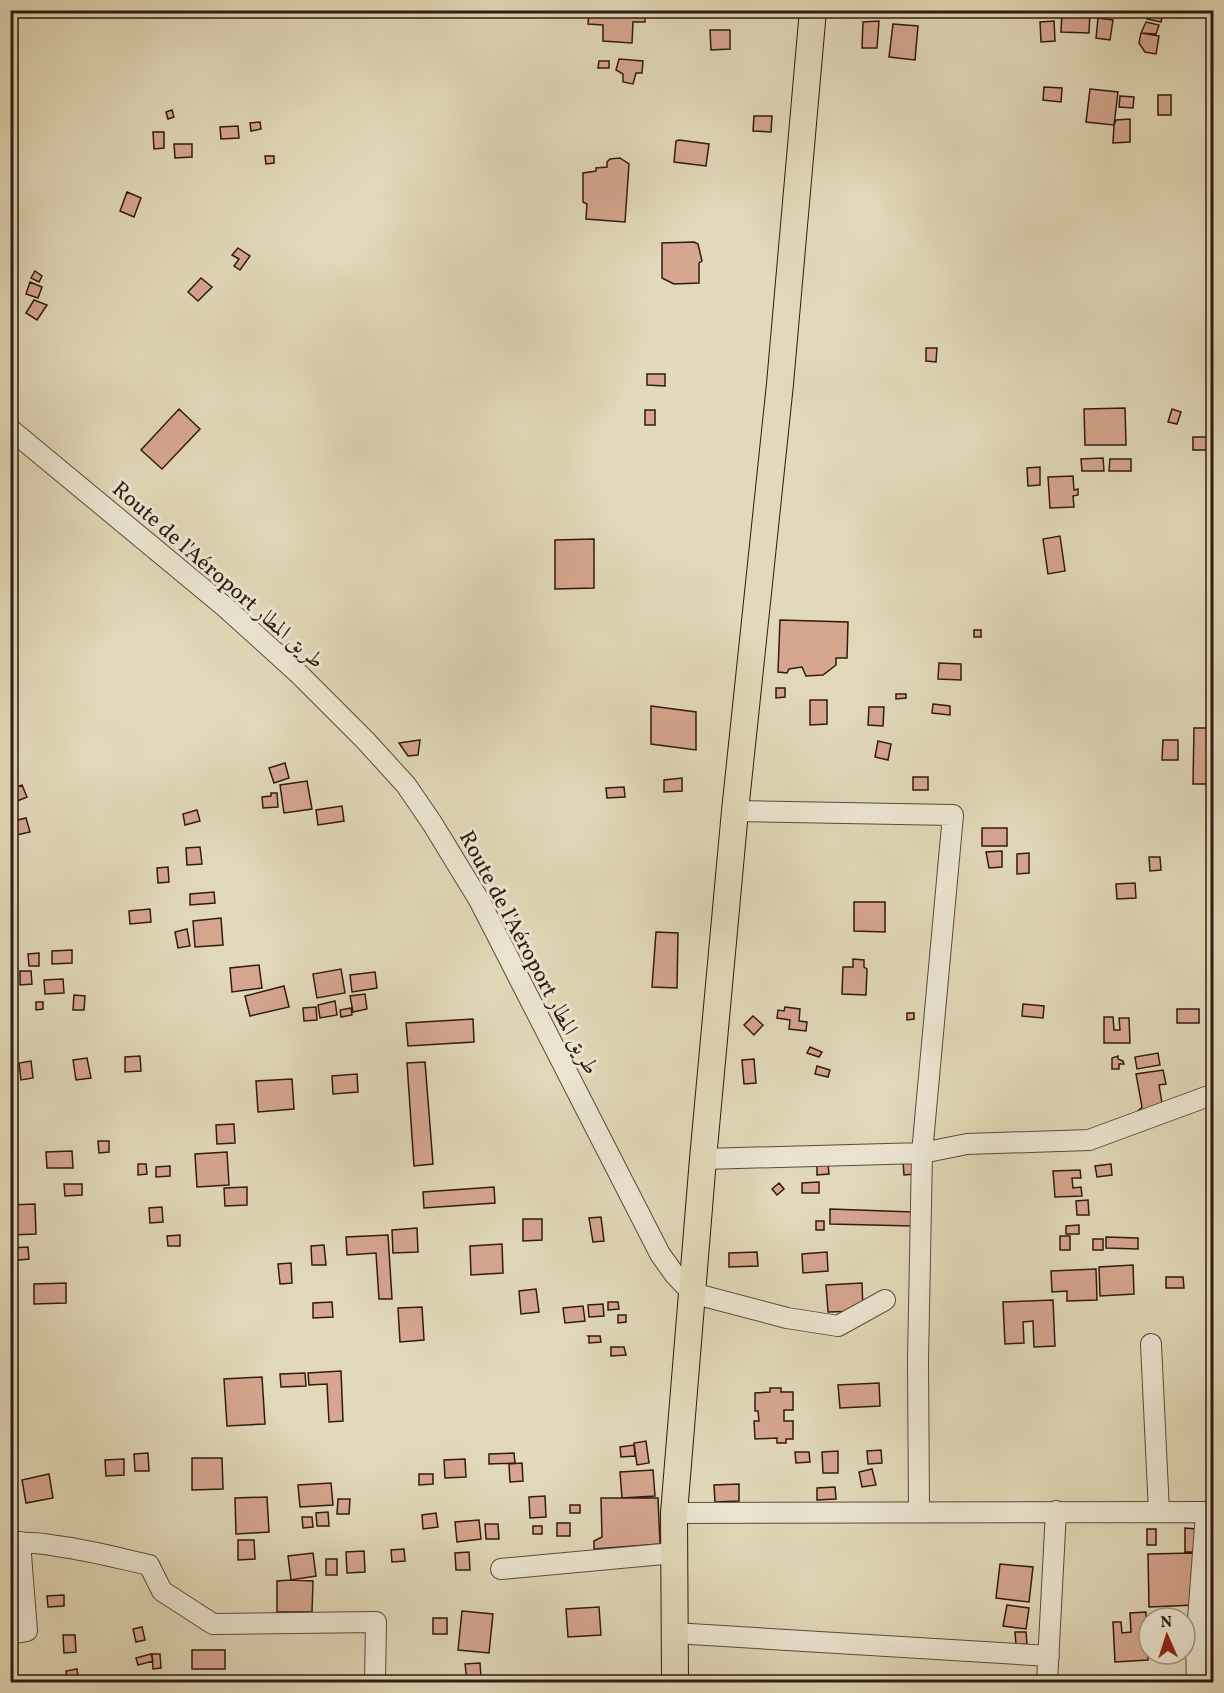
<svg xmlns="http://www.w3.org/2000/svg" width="1224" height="1693" font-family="Vollkorn,Amiri,serif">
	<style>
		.building { fill: #d6a68f; stroke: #301a12; stroke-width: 1.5 }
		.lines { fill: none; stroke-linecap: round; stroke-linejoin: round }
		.minor-casing { stroke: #5c4a3c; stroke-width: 22 }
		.major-casing { stroke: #301a12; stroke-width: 28 }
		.minor { stroke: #ece6d1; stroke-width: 20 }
		.major { stroke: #e2d9b8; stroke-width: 26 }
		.labels { text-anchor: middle; stroke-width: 6; stroke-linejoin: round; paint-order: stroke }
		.street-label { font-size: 22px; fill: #301a12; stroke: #ece6d1 }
	</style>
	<rect width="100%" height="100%" fill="#e2d9b8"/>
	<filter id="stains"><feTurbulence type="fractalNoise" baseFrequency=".00333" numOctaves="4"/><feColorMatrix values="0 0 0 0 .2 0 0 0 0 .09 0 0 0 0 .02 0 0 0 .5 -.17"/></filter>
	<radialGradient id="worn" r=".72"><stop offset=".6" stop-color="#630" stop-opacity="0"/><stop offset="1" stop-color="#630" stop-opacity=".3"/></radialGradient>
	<path class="building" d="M589,10H645V22H633L632,43L603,41V25L588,24Z
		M1062,10H1090L1089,33L1061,32Z
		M1150,10L1163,12L1161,22L1147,19Z
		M1098,18L1113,20L1110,40L1096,38Z
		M879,21L877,48H862L863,22Z
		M1054,21L1055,41L1041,42L1040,22Z
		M1146,22L1159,25L1156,34L1141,33Z
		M893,24L918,26L915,60L889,57Z
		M710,30H730V49L711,50Z
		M1141,33L1159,36L1156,54L1145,52L1139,43Z
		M619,59L643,61L642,73H636L633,84L623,82V74L616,70Z
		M599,61H609V68H598Z
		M1044,87L1062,88L1061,102L1043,100Z
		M1090,89L1118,92L1114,125L1086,122Z
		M1158,95H1171V115H1158Z
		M1120,96L1134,97L1133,108L1119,107Z
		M172,110L174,117L168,119L166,112Z
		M754,116H772L771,132L753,131Z
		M1130,119V142L1113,143L1114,125L1116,120Z
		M260,122L261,129L251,131L250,123Z
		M238,126L239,138L221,139L220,127Z
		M153,132H164V148L154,149Z
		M679,140L709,144L706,166L674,162L676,141Z
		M174,144H192V157L175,158Z
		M265,156H274V163L266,164Z
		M620,158L629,164L625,222L586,219L587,204L583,202V173L596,171V168L607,167V162L610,159Z
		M127,192L141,198L134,217L120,211Z
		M694,242L698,244L702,261L699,263V283L674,284L662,278V243Z
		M238,248L250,256L240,270L234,266L239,259L232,255Z
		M35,271L42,276L39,282L31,278Z
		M201,278L212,287L198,301L188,292Z
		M30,282L42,287L38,298L26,294Z
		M34,300L47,305L37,320L26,313Z
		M926,348H937L936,362L926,361Z
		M647,374H665V386L647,385Z
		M1125,408L1126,445H1085L1084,409Z
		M179,409L200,429L162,469L141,450Z
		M1172,409L1181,412L1177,424L1168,422Z
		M645,410H655V425H645Z
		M1193,437H1214V450H1193Z
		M1103,458L1104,471H1082L1081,459Z
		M1110,459H1131V471H1109Z
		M1040,467V485L1028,486L1027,468Z
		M1073,476L1074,490L1078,489V495L1073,496L1074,507L1050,508L1048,477Z
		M1060,536L1065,571L1048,574L1043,539Z
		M594,539V588L555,589V540Z
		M780,620L848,622L847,658H836V665L823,675L806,676L802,667L789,669L787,673L778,672Z
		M974,630H981V637H974Z
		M939,663L961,664V680L938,679Z
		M776,688H785V697L776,698Z
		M896,694H906V698L896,699Z
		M810,700H827V724L810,725Z
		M933,704L950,706V715L932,713Z
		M651,706L696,712V750L651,744Z
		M869,707H884L883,726L868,725Z
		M1194,728H1214V784H1193Z
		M420,740L418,755L408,756L399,743Z
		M1163,740H1178V760H1162Z
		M878,741L891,744L888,760L875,757Z
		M285,763L289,778L274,783L269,768Z
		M913,777H928V790H913Z
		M682,778V791L664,792V780Z
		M307,781L312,809L284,813L280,785Z
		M22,785L27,797L10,804V790Z
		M624,787L625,797L607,798L606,788Z
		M271,793H277L278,807L263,808L262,797L271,796Z
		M342,806L344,821L318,825L316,810Z
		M197,810L200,821L185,825L183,814Z
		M26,818L30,832L16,835L13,821Z
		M982,828H1007V846H982Z
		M200,847L202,864L187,865L186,848Z
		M1002,851V867L989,868L986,852Z
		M1029,853V873L1017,874V854Z
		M1149,857H1160L1161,870L1150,871Z
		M168,867L169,882L158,883L157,868Z
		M1135,883L1136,898L1117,899L1116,884Z
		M214,892L215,903L190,905V894Z
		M854,902H885V932L854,931Z
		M150,909L151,922L130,924L129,911Z
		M221,918L223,945L195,947L193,921Z
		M187,929L190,946L178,948L175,932Z
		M656,932L678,933L677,988L652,987Z
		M72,950V963L52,964V951Z
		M39,953V966H29L28,954Z
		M853,959L864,960V967L867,969L866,995L842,994L843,967H853Z
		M259,965L262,988L232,992L230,968Z
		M341,969L345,993L317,998L313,974Z
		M20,971H31L32,984L20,985Z
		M375,972L377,988L352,992L350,975Z
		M63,979L64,993L45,994L44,980Z
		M284,986L289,1007L250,1016L245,996Z
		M365,994L367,1009L353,1012L350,996Z
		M74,995L85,996L84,1010H73Z
		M335,1001L337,1015L320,1018L318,1005Z
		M36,1002H43V1009L36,1010Z
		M1023,1004L1044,1006L1043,1018L1022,1016Z
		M316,1007L317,1020L304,1021L303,1008Z
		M785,1007L800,1009L799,1021L807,1022L806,1031L789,1029L790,1020L777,1018L778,1010L784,1011Z
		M351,1008L352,1015L341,1017L340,1010Z
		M1177,1009H1199V1023H1177Z
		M907,1013H914V1019L907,1020Z
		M753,1016L763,1025L754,1035L744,1025Z
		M1104,1017H1113L1114,1030H1120L1119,1018H1129L1130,1043H1104Z
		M473,1019L474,1042L408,1046L406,1023Z
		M810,1047L822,1052L819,1057L807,1053Z
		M1158,1053L1160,1065L1137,1069L1135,1057Z
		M140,1056L141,1071L125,1072V1057Z
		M1118,1056V1059L1123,1061L1124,1064H1119V1069H1112V1058Z
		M87,1058L91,1078L76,1080L73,1060Z
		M754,1059L756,1083L744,1084L742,1060Z
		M31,1061L33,1078L21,1080L19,1063Z
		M425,1062L433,1164L414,1166L407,1063Z
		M817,1066L830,1070L828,1077L815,1074Z
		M1163,1070L1166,1084L1159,1085L1164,1115L1137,1112L1142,1107L1136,1074Z
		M357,1074L358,1092L333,1094L332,1076Z
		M292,1079L294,1109L258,1112L256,1081Z
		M234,1124L235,1143L217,1144L216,1125Z
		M98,1141H109V1152L99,1153Z
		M72,1151L73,1168H47L46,1152Z
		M227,1152L229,1185L197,1187L195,1154Z
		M914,1160L915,1174L904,1175L903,1161Z
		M138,1164H146L147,1174L138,1175Z
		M828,1164L829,1174L817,1175V1165Z
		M1111,1164L1112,1175L1097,1177L1095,1166Z
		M170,1166V1176L156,1177V1167Z
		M1080,1170L1081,1178H1072L1073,1188L1081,1187L1082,1196L1055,1197L1053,1171Z
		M819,1182V1193H802V1183Z
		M779,1183L784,1189L777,1195L772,1189Z
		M64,1184H82V1195L65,1196Z
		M247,1187V1205L225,1206L224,1188Z
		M494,1187L495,1203L424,1208L423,1192Z
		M1088,1200L1089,1215H1077L1076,1201Z
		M35,1204L36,1234L10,1235V1205Z
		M162,1207L163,1222L150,1223L149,1208Z
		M830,1209L913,1212V1226L830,1224Z
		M601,1217L604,1241L593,1242L589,1218Z
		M523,1219H542V1240L523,1241Z
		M816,1221H824V1230H816Z
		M1079,1225V1234H1066V1226Z
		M417,1228L418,1252L393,1253L392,1230Z
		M180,1235V1246H168L167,1236Z
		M388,1235L392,1299H379L376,1253L347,1255L346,1237Z
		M1060,1236H1070V1250H1060Z
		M1106,1237L1138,1238V1249L1106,1248Z
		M1093,1239H1103V1250H1093Z
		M502,1244L503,1273L471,1275L470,1246Z
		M324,1245L326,1265H312L311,1246Z
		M28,1247L29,1259L10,1261V1248Z
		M757,1252L758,1266L729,1267V1253Z
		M827,1252L828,1271L803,1273L802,1254Z
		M291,1263L292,1283L280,1284L278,1264Z
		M1133,1265L1134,1294L1100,1296L1099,1267Z
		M1096,1269L1097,1300L1067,1301V1291L1052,1292L1051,1271Z
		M1166,1277H1183L1184,1288H1166Z
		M66,1283V1303L34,1304V1284Z
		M862,1283L863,1311L828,1312L826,1285Z
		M536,1289L539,1312L521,1314L519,1291Z
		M1053,1300L1055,1346L1034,1347L1033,1321L1023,1322L1024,1343L1005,1344L1003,1302Z
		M332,1302L333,1317L313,1318V1303Z
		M608,1302H618L619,1309L608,1310Z
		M603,1304L604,1316L589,1317L588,1305Z
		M583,1306L585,1321L565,1323L563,1308Z
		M422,1307L424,1340L400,1342L398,1308Z
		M618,1315H626V1322L618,1323Z
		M588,1336H600L601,1342L589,1343V1337Z
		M611,1347H624L626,1355L611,1356Z
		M341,1371L343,1421L329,1422L327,1384L309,1385L308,1373Z
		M305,1373L306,1386L281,1387L280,1374Z
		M262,1377L265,1424L227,1426L224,1379Z
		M879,1383L880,1406L840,1408L838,1385Z
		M770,1388H781V1392H793V1410H784V1421H793V1439H786V1443H777V1438L755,1439L754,1421H759L758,1411H755V1393L770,1392Z
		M646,1441L649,1463L637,1465L634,1443Z
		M634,1445L635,1456L621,1457L620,1447Z
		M881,1450L882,1463L868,1464L867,1451Z
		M838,1451V1473H823L822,1452Z
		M795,1452H809L810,1462L796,1463Z
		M148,1453L149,1471H135L134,1454Z
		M514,1453L515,1463L489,1464V1454Z
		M192,1458H222L223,1489L192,1490Z
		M124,1459V1475L106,1476L105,1460Z
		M465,1459L466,1477L445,1478L444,1460Z
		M522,1463L523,1481L510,1482L509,1464Z
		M872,1469L876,1485L862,1487L859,1472Z
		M653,1470L655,1496L622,1498L620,1472Z
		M49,1474L53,1498L26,1503L22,1480Z
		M419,1474H433V1484L419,1485Z
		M331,1483L333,1505L300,1507L298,1485Z
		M739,1484V1501L715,1502L714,1485Z
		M835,1487L836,1499L817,1500V1488Z
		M545,1496L546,1517L530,1518L529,1497Z
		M267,1497L269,1532L236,1534L235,1498Z
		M601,1498H658L660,1544L594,1549V1541L602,1537Z
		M338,1499H350L349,1514H337Z
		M570,1505H580V1513H570Z
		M328,1512L329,1526H317L316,1513Z
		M436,1513L438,1527L423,1529L422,1515Z
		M302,1517H312L313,1527L303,1528Z
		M479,1520L481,1539L457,1542L455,1522Z
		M557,1523H570V1536H557Z
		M485,1524H498L499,1539H486Z
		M533,1526H542V1534H533Z
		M1185,1528L1196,1529V1552H1185Z
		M1147,1529H1156V1545H1147Z
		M238,1540H254L255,1559L238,1560Z
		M404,1549L405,1561L392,1562L391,1550Z
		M364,1551L365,1572L347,1573L346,1552Z
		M469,1552L470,1570H456L455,1553Z
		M313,1553L316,1576L291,1580L288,1556Z
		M1194,1553L1195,1605L1149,1607L1148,1554Z
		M326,1559H337V1575H326Z
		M1000,1564L1033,1567L1029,1602L996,1598Z
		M291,1580L313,1581L312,1612H277V1581Z
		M64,1595V1606L48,1607L47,1596Z
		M1007,1605L1029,1608L1026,1629L1003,1626Z
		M599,1607L601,1635L568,1637L566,1609Z
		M462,1611L493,1614L489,1653L458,1650Z
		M1146,1612V1620H1149V1633H1147L1148,1660L1115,1662L1113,1622H1121L1122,1633L1131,1632L1130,1613Z
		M10,1616H17L19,1625L10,1627Z
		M433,1618H447V1634H433Z
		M142,1627L145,1640L136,1642L133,1629Z
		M1015,1632H1026L1027,1644L1016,1645Z
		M63,1635H75L76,1652L64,1653Z
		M1206,1647H1214V1682H1206Z
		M192,1650H225V1669H192Z
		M151,1654L153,1661L138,1665L136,1658Z
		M152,1654H160L161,1668L153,1669Z
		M480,1663L481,1678L467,1680L465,1664Z
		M77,1669L78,1677L67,1679L66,1671Z"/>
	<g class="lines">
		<defs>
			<path id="minor" d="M10,429L225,607L298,673L365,740L406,785L432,823L479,900L660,1254L675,1275L692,1293L787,1318L838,1326L885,1300
				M735,811L953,815L922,1153L918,1361L919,1511
				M703,1159L922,1153L967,1144L1089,1140L1214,1094
				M1151,1344L1159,1512
				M674,1513L1214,1512
				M10,1544C26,1541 41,1543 57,1546C88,1550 118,1558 149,1565L162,1591L213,1624L376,1622L375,1682
				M501,1569L674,1553
				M674,1633L1049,1656
				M10,1634L27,1631L20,1542
				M1047,1682L1056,1511
				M1197,1682L1196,1646L1206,1513"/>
			<path id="major" d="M675,1682L674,1513L703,1159L735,811L780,384L813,10"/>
		</defs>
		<use href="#minor" class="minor-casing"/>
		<use href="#major" class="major-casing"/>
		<use href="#minor" class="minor"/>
		<use href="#major" class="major"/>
	</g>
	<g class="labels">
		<g class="street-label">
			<text transform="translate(219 574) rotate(41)" y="8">Route de l'Aéroport طريق المطار</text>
			<text transform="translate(530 952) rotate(62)" y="8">Route de l'Aéroport طريق المطار</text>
		</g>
	</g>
	<rect width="1224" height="1693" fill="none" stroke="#e2d9b8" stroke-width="36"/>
	<rect x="12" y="12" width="1200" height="1669" fill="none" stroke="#301a12" stroke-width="3"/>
	<rect x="18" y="18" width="1188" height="1657" fill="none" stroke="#301a12" stroke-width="1.5"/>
	<g transform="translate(1167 1636) rotate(357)"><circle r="28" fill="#ece6d1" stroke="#a19485" stroke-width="1.5"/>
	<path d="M0-4.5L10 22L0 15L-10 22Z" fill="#8f2418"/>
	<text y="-9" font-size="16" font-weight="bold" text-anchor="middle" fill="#301a12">N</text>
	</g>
	<rect width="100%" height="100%" filter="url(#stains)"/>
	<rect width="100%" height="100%" fill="url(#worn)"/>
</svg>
